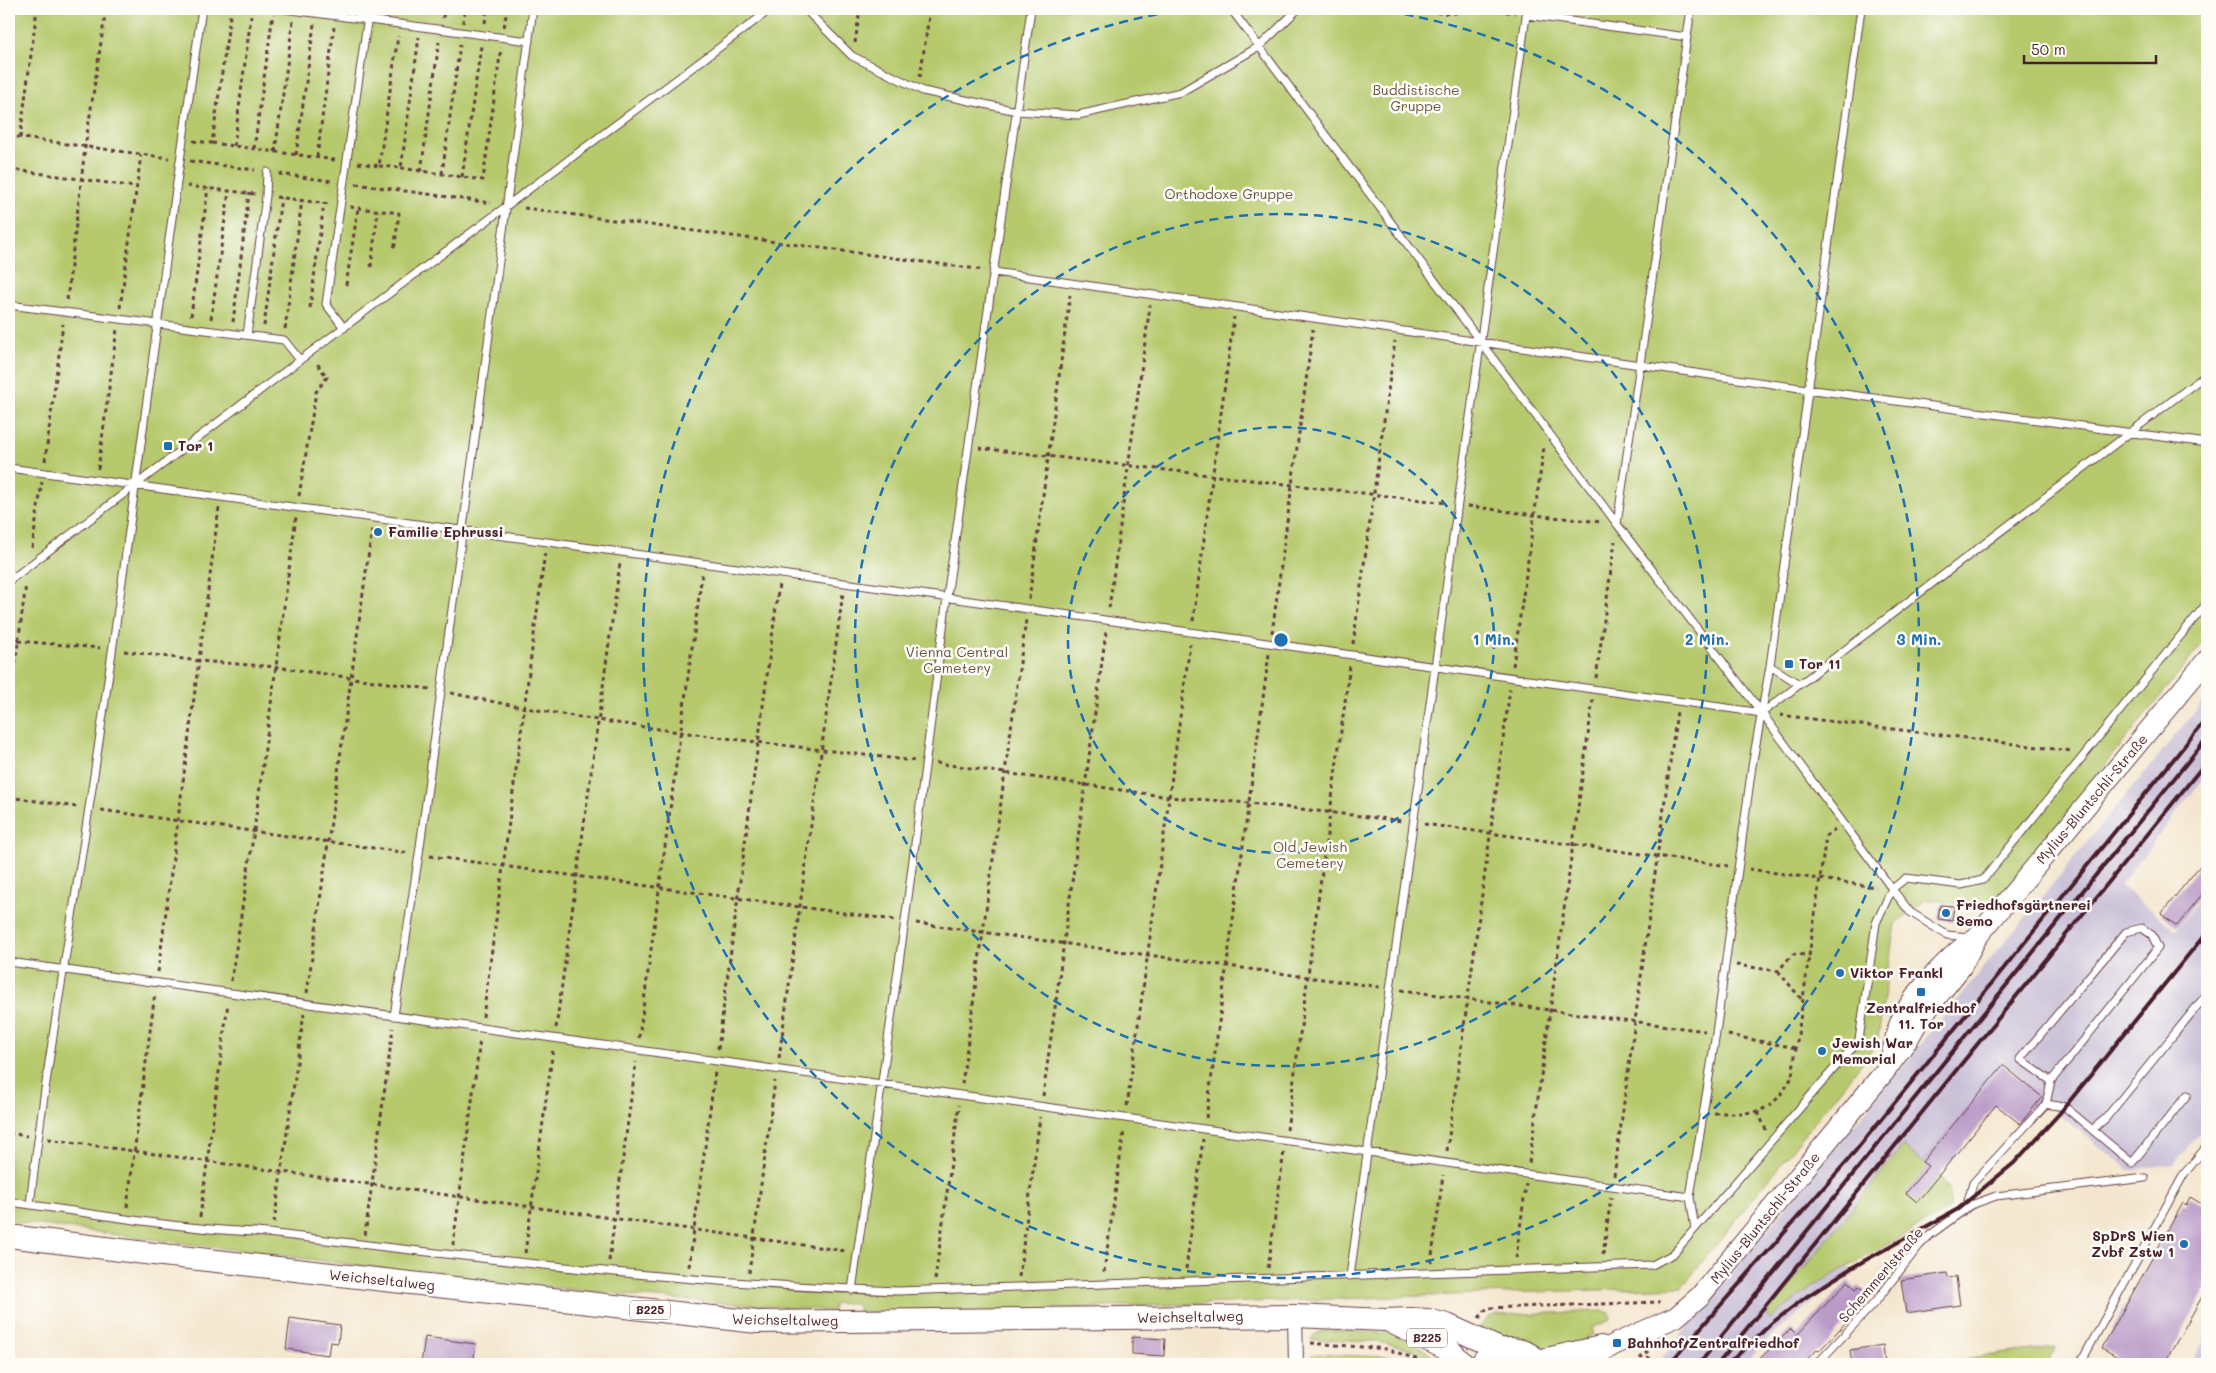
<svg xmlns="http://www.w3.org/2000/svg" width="2216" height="1373" font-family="Mali,sans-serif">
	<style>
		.industrial { fill: #c9bfd7 }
		.green { fill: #b6c96c; stroke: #80744c }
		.building { fill: #ba9bc8 }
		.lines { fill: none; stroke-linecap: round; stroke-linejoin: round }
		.lane-casing { stroke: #643d43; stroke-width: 9 }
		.street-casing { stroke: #643d43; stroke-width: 16 }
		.secondary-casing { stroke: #643d43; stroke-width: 22 }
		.primary-casing { stroke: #643d43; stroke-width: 24 }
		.path { stroke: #643d43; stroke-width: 3; stroke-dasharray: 4 4; stroke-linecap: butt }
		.lane { stroke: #fff; stroke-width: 7 }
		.street { stroke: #fff; stroke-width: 14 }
		.secondary { stroke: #fff; stroke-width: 20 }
		.primary { stroke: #fff; stroke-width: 22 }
		.rail { stroke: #4a1f2b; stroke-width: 4 }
		.ring { fill: none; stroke: #1f6fb2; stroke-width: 2.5; stroke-dasharray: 9 6 }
		.poi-dot { fill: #1f6fb2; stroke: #fdfcf7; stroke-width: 2 }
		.labels { text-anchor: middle; stroke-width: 5; stroke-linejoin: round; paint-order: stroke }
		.shield { fill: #fdfcf7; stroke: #806168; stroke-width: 1 }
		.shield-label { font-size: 12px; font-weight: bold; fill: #4a1f2b }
		.park-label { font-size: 14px; fill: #6a523e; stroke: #fdfcf7 }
		.poi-label { font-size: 14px; font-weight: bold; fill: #4a1f2b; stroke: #fdfcf7; text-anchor: start }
		.street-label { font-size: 14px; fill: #4a1f2b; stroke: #fdfcf7 }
		.centre { fill: #1f6fb2; stroke: #fdfcf7; stroke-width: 2.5 }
		.ring-label { font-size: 15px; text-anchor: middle; font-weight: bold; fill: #1f6fb2; stroke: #fdfcf7; stroke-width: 5; stroke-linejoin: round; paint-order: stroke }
	</style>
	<rect width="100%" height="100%" fill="#fdfcf7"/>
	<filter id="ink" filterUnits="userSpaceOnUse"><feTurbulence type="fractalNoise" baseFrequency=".02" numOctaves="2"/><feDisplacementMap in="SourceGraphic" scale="10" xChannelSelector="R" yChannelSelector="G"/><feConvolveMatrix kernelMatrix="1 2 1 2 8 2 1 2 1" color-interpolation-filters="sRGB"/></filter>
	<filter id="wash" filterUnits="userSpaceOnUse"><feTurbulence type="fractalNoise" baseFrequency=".0096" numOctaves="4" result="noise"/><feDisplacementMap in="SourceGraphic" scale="20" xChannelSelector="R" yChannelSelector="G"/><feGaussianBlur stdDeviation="1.12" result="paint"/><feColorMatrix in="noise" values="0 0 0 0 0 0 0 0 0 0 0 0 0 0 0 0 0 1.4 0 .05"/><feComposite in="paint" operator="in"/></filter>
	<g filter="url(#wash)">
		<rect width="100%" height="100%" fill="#f4e6ce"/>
		<path class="industrial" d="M2207,697V774L2120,885L2175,930L2207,892V1123L2174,1164L2129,1170L2046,1104L1995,1052L2003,1065L1922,1162L1903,1147L1770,1319L1815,1285L1848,1266L1854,1275L1820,1296L1770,1337L1745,1364H1657Z
			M2207,1337V1364H2191Z"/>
		<path class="green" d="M9,9H2207V638L1990,909L1927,899L1895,924L1877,1044L1682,1287L935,1313L858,1312V1307L855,1304L836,1303L833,1306V1311L645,1297L449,1277L9,1221Z
			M1903,1146L1939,1175L1950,1192V1209L1815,1285L1770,1319L1766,1315Z
			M1604,1311L1610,1313L1611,1317L1610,1320L1592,1328L1594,1334L1577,1343L1546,1350L1522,1340L1500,1338L1478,1330L1488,1317L1495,1315Z
			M1326,1330L1398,1334L1433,1355L1429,1356C1390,1339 1353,1340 1311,1340L1317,1333Z
			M2056,1347L2047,1364H1920Z
			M1318,1354L1387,1357L1412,1364H1310L1312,1355Z"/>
		<g id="blocks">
			<path class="building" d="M2207,857V888L2177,926L2161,914Z
				M1940,905L1954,906L1952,921L1938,919Z
				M2003,1065L2042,1097L2020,1124L1996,1105L1917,1202L1906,1193L1928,1166L1922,1162Z
				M2190,1197L2207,1207V1288L2164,1364H2111L2116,1356L2102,1348L2183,1203L2186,1205Z
				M1947,1273L1948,1278L1956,1277L1960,1305L1906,1313L1901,1280Z
				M1848,1281L1856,1289L1859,1286L1870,1297L1819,1351L1817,1350L1802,1364H1754L1791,1329L1797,1335Z
				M290,1318L340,1325L338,1343L330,1342L328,1355L286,1349Z
				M425,1337L476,1344L473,1364H421Z
				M1132,1337L1165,1339L1164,1356L1132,1354Z
				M1883,1345L1885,1364H1852L1850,1350Z"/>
		</g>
	</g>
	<g filter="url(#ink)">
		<use href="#blocks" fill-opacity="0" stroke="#643d43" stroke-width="1"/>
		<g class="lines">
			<defs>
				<path id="lane" d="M284,9L529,41
					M805,9L852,56L923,91L1017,111L1078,115L1181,92L1260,46L1298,9
					M1231,9L1617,524L1762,713L1892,889L1910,912L1947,935L1969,937
					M1526,15L1687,37
					M994,272L1807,389L2207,443
					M9,305L284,340L300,360
					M344,328L326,304L369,9
					M247,335L266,196L267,172
					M9,468L781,574L1762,713L2207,374
					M1617,524L1691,9
					M9,581L300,360L771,9
					M1770,666L1799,684
					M9,962L1690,1197
					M394,1016L419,854L533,9
					M2046,1104L2065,1107L2132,1163L2187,1095
					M2093,1129L2105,1119L2207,994
					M9,1202C72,1210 136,1222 200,1228C225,1231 251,1231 276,1234C483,1259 689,1284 898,1291L1652,1265L1673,1254L1859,1040L1876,923L1892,889L1906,878L1961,885L1983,880L2207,603
					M30,1205C45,1072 69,940 89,808C130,542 162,275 202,9
					M1971,1205L1968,1201L1973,1183L2046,1104L2051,1081L2020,1059L2126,932L2142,928L2152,935L2158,948L2051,1081
					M1695,1229L1690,1197L1716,1033L1752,766L1770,666L1861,9
					M1350,1276L1527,9
					M852,1290L905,921L947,597L1031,9
					M1817,1364L1877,1300L1919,1246L1930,1235L1971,1205L1996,1196L2145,1178
					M2080,1364L2184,1174L2207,1146"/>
				<path id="street" d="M1295,1316L1296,1364"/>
				<path id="secondary" d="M1892,1053C1895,1041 1897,1027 1903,1016C1916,991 1953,952 1977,937L2207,660
					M1537,1360L1601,1346
					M1581,1364L1617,1343L1676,1317L1700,1296L1886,1070L1908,1039L1920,1018L1961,967L1977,937"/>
				<path id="primary" d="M9,1236L145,1253L757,1322L1295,1316L1385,1320L1411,1319L1428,1320L1447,1325L1502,1350
					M1391,1322L1451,1351L1463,1364
					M1481,1364C1495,1343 1526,1345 1541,1364"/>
			</defs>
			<use href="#lane" class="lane-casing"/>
			<use href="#street" class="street-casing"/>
			<use href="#secondary" class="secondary-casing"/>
			<use href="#primary" class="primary-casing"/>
			<path class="path" d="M1421,9C1438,14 1454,16 1470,9
				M1499,9L1501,11L1515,13
				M443,18L444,9
				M463,23L465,9
				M485,23L487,9
				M504,27L507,9
				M855,43L860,9
				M920,77L930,9
				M9,136L169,158
				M20,138L37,9
				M193,141L212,143L231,9
				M212,143L335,160
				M234,146L252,9
				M254,149L273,14
				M275,152L293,21
				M296,155L314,24
				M317,157L334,27
				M190,161L255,170
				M358,163L379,166L398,36
				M379,166L401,168L419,37
				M401,168L483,180L501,48
				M9,169L136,187
				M421,171L439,42
				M279,174L332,181
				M442,174L460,44
				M462,177L481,46
				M356,184L491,203
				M187,186L255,194
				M276,197L329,204
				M350,207L399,213L394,251
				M524,208L984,270
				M371,267L378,211
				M346,285L358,208
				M67,300L85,148L106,9
				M120,308L141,155
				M310,308L324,203
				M191,316L208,188
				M211,319L229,191
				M233,322L249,193
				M264,326L281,198
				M285,329L302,200
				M979,448L1447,503
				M45,461L63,324
				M98,469L117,329
				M299,496L316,392L327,377L316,362
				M1468,506L1534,515L1601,522
				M32,548L42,482
				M1029,599L1070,295
				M1109,608L1150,305
				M1193,621L1234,317
				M1272,633L1313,329
				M18,641L100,648
				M1353,644L1395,341
				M124,651L199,661L276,667L430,689
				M1513,666L1544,447
				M1596,678L1615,541
				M451,693C604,726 759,742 915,761
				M9,711L26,584
				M1780,715L2071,751
				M936,763L1169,797L1249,803L1403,821
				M9,797L77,807
				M101,810L409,853
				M1424,824L1728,866
				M430,856L895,920
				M1749,869L1876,887
				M916,923L1380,987
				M1736,965L1778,971L1793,954L1810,955
				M1778,971L1803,1001
				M158,972L219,507
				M231,981L254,831L296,517
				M1401,990L1705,1031
				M307,993L372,529
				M483,1017L545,552
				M556,1028L620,563
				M1728,1035L1796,1048
				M639,1038L702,574
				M718,1049L779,584
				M779,1058L843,593
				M962,1084L1026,620
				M1043,1096L1106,632
				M1127,1106L1190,644
				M1758,1112L1766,1130
				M1714,1113C1757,1113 1769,1117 1792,1077L1826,836L1835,829
				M1206,1118L1269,654
				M1287,1130L1350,665
				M9,1133L27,1136
				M48,1139L846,1251
				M1447,1151L1510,689
				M1529,1163L1593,699
				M1614,1176L1677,711
				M127,1207L155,993
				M200,1217L228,1003
				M274,1223L304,1014
				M365,1235L393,1028
				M453,1245L480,1040
				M525,1253L553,1049
				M1603,1255L1611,1197
				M1516,1258L1526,1184
				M609,1261L636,1062
				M1431,1263L1443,1175
				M689,1267L715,1072
				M1268,1268L1284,1151
				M1186,1269L1203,1139
				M1104,1272L1124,1130
				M749,1273L775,1081
				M1019,1277L1040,1117
				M935,1280L959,1105
				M1479,1318L1487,1308L1660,1302
				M1311,1343L1387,1349L1427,1363
				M1648,1351L1645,1354L1653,1362L1651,1364
				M1634,1364L1645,1354"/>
			<use href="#lane" class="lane"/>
			<use href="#street" class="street"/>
			<use href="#secondary" class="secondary"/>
			<use href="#primary" class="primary"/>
			<path class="rail" d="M1669,1364L1848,1160L2207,718
				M1699,1364L2207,738
				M1718,1364L2207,761
				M1728,1364L1772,1323L1806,1297L1853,1267L1958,1209L2014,1163L2059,1114L2207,932
				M2203,1364L2207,1357"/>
		</g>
	</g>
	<g class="ring">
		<circle cx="1281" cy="640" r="213"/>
		<circle cx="1281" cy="640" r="426"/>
		<path d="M1375 9A638 638 0 1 1 1187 9"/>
	</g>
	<g class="poi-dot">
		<rect x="163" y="441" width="10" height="10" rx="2.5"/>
		<circle cx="378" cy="532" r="5"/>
		<rect x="1784" y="659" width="10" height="10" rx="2.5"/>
		<circle cx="1946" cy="913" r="5"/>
		<circle cx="1840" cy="973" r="5"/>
		<rect x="1916" y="987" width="10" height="10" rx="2.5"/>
		<circle cx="1822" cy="1051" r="5"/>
		<circle cx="2184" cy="1244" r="5"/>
		<rect x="1612" y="1338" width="10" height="10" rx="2.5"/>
	</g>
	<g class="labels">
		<g class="shield">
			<rect x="630" y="1300.5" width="40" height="19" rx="4"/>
			<rect x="1407" y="1328.5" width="40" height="19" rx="4"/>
		</g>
		<g class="shield-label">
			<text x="650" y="1314">B225</text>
			<text x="1427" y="1342">B225</text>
		</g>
		<g class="park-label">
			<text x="1416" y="95">Buddistische<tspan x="1416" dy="16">Gruppe</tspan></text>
			<text x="1229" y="199">Orthodoxe Gruppe</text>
			<text x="957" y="657">Vienna Central<tspan x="957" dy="16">Cemetery</tspan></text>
			<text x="1310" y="852">Old Jewish<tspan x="1310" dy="16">Cemetery</tspan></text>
		</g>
		<g class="poi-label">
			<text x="178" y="451">Tor 1</text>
			<text x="388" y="537">Familie Ephrussi</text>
			<text x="1799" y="669">Tor 11</text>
			<text x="1956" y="910">Friedhofsgärtnerei<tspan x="1956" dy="16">Semo</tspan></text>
			<text x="1850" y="978">Viktor Frankl</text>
			<text x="1921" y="1013" text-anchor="middle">Zentralfriedhof<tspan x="1921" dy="16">11. Tor</tspan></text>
			<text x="1832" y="1048">Jewish War<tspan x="1832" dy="16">Memorial</tspan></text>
			<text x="2174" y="1241" text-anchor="end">SpDrS Wien<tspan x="2174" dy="16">Zvbf Zstw 1</tspan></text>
			<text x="1627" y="1348">Bahnhof Zentralfriedhof</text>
		</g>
		<g class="street-label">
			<text transform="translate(2092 799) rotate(-50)" y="5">Mylius-Bluntschli-Straße</text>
			<text transform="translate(1765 1218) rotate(-51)" y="5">Mylius-Bluntschli-Straße</text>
			<text transform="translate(1881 1275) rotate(-49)" y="5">Schemmerlstraße</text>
			<text transform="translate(382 1280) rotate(6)" y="5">Weichseltalweg</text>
			<text transform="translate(1190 1317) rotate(-1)" y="5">Weichseltalweg</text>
			<text transform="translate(785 1320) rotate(1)" y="5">Weichseltalweg</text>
		</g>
	</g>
	<circle cx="1281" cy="640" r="8" class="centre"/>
	<g class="ring-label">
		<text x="1494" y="645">1 Min.</text>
		<text x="1707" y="645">2 Min.</text>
		<text x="1919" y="645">3 Min.</text>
	</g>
	<rect width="2216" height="1373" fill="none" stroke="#fdfcf7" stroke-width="30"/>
	<path d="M2024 55v8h132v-8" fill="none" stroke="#4a1f2b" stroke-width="2.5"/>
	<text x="2031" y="55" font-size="15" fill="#4a1f2b" stroke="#fdfcf7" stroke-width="4" paint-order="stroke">50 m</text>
</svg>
